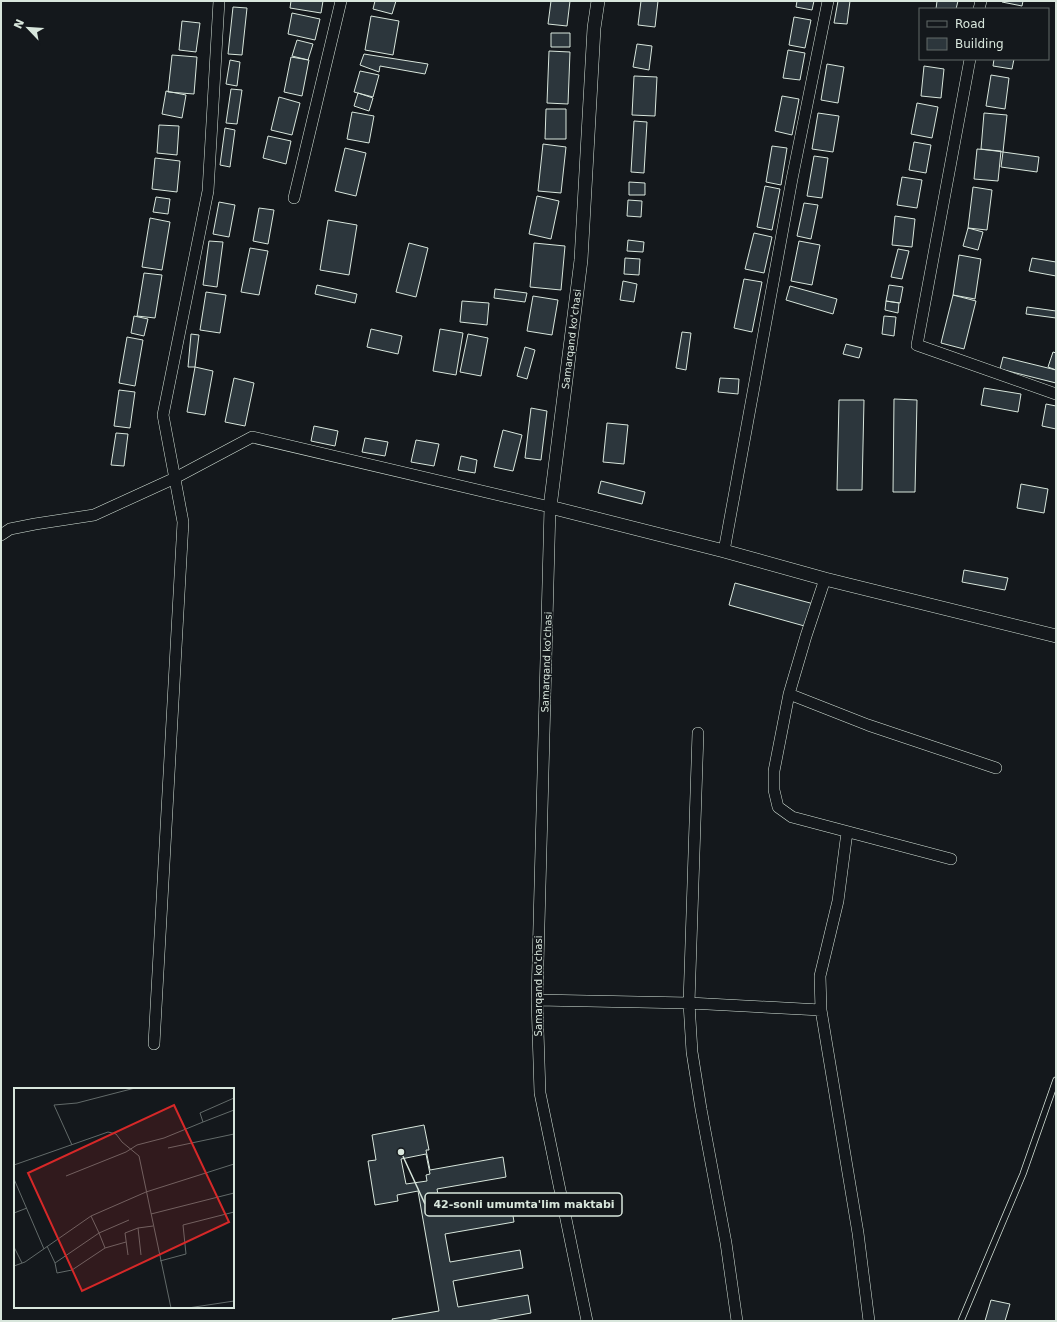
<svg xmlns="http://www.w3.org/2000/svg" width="1057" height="1322" font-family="'DejaVu Sans',sans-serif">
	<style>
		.building { fill: #2c363c; stroke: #d8e6dc; fill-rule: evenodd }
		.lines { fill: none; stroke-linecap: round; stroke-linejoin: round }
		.service-casing { stroke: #d8e6dc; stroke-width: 7 }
		.minor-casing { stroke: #d8e6dc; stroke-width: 12 }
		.tertiary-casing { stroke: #d8e6dc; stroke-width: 14 }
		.service { stroke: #14181c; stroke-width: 5.5 }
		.minor { stroke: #14181c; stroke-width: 11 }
		.tertiary { stroke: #14181c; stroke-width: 13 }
		.labels { text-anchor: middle; stroke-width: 3; stroke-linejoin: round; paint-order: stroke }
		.street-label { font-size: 10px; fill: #d8e6dc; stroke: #14181c }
		.inset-road { fill: none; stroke: #626a69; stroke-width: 1 }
		.view { fill: #d62828; fill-opacity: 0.15; stroke: #d62828; stroke-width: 2 }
		.inset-edge { fill: none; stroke: #d8e6dc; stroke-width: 2 }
		.leader { fill: none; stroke: #d8e6dc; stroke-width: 1.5 }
		.callout-dot { fill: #d8e6dc; stroke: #14181c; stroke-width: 1.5 }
		.callout { fill: #14181c; stroke: #d8e6dc; stroke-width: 1.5 }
		.callout-label { font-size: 11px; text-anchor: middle; font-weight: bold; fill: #d8e6dc }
	</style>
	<rect width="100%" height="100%" fill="#14181c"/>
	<path class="building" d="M291,1H323L321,13L290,8Z
		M375,1H396L392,14L373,9Z
		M551,1H570L567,26L548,24Z
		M641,1H658L655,27L638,25Z
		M797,1H814L812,10L796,7Z
		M838,1H850L847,24L834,23Z
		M937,1H958L956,9H936Z
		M1002,1H1023L1022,6L1002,2Z
		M233,7L247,8L242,55L228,54Z
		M292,13L320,19L315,40L288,34Z
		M371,16L399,21L393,55L365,50Z
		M794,17L811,20L805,48L789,45Z
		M182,21L200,23L196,52L179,50Z
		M551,33H570V47H551Z
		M297,40L313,44L308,60L292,56Z
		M637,44L652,46L649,70L633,67Z
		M788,50L805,53L800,80L783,78Z
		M549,51L570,52L568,104L547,103Z
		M364,54L428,64L425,74L380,66L379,72L360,65Z
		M172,55L197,57L194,94L168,92Z
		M291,57L309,60L302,96L284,92Z
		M994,59H1014L1012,69L993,66Z
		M230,60L240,62L237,86L226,84Z
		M827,64L844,67L838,103L821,100Z
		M924,66L944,69L941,98L921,96Z
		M360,71L379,75L373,97L354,92Z
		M991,75L1009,78L1005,109L986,106Z
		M634,76L657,77L655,116L632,115Z
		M231,89L242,90L237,124L226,123Z
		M166,91L186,95L182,118L162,114Z
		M358,93L373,98L369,111L354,106Z
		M782,96L799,99L792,135L775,131Z
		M279,97L300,103L292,135L271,130Z
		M917,103L938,107L932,138L911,134Z
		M546,109H566V139H545Z
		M352,112L374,116L369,143L347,139Z
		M818,113L839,116L833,152L812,149Z
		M984,113L1007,115L1003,152L981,149Z
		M634,121L647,122L644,173L631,172Z
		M159,125L179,126L177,155L157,153Z
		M225,128L235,130L230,167L220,165Z
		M268,136L291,141L286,164L263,158Z
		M914,142L931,145L926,173L909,170Z
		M543,144L566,147L561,193L538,191Z
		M772,146L787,148L781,185L766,182Z
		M345,148L366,153L356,196L335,191Z
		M977,149L1001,151L998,181L974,179Z
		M1003,152L1039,157L1037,172L1001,167Z
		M814,156L828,158L822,198L807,196Z
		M155,158L180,161L177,192L152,189Z
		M902,177L922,180L917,208L897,205Z
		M629,182L645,183V195H629Z
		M765,186L780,189L772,230L757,227Z
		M973,187L992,190L987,230L968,228Z
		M537,196L559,201L551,239L529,234Z
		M156,197L170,199L168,214L153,212Z
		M628,200L642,201L641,217L627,216Z
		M219,202L235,205L229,237L213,234Z
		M804,203L818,205L811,239L797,236Z
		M259,208L274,210L268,244L253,241Z
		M895,216L915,219L912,247L892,245Z
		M150,218L170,222L162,270L142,267Z
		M328,220L357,225L349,275L320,270Z
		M968,228L983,232L978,250L963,246Z
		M754,233L772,237L764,273L745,269Z
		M628,240L644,242L643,252L627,251Z
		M209,241L223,242L217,287L203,285Z
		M799,241L820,245L812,285L791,281Z
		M409,243L428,248L416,297L396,292Z
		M534,243L565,246L561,290L530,287Z
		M250,248L268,251L259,295L241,292Z
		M898,249L909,251L902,279L891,277Z
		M959,255L981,259L975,299L953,295Z
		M625,258L640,259L639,275L624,274Z
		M1032,258L1056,262V276L1029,271Z
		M144,273L162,275L155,318L137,316Z
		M744,279L762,282L752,332L734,328Z
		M623,281L637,284L634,302L620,300Z
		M317,285L357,294L355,303L315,294Z
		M889,285L903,287L900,303L886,301Z
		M790,286L837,299L833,314L786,300Z
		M495,289L527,293L525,302L494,298Z
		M206,292L226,295L220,333L200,330Z
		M953,295L976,301L964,349L941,343Z
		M533,296L558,300L552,335L527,331Z
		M462,301L489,303L487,325L460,322Z
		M886,301L899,303L898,313L885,310Z
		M1027,307L1056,311V318L1026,314Z
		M134,316L148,319L144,336L131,333Z
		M884,316L896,317L894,336L882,334Z
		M371,329L402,336L398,354L367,347Z
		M440,329L463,333L456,375L433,371Z
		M682,332L691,333L686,370L676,368Z
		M191,334L199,335L195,367H188Z
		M468,334L488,338L481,376L460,372Z
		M127,337L143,340L135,386L119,383Z
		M846,344L862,348L859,358L843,354Z
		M525,347L535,350L527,379L517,376Z
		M1053,352L1056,353V370L1048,367Z
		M1003,357L1056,370V383L1000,369Z
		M195,367L213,371L205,415L187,412Z
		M234,378L254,383L245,426L225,422Z
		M720,378L739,379L738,394L718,392Z
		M984,388L1021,394L1018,412L981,405Z
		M119,390L135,392L130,428L114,426Z
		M894,399L917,400L915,492H893Z
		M839,400H864L862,490H837Z
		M1046,404L1056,406V429L1042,426Z
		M531,408L547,411L541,460L525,458Z
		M607,423L628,425L624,464L603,462Z
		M314,426L338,431L335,446L311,441Z
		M503,430L522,435L513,471L494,467Z
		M116,433L128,434L124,466L111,465Z
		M365,438L388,442L385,456L362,452Z
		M416,440L439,444L434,466L411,462Z
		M461,456L477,460L475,473L458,470Z
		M601,481L645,492L642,504L598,493Z
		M1021,484L1048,489L1044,513L1017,508Z
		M964,570L1008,578L1005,590L962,582Z
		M735,583L814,604L808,627L729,605Z
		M424,1125L429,1150H426L430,1170L503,1157L506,1177L437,1189L442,1215L511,1203L514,1222L445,1234L450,1262L520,1250L523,1268L453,1281L458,1307L528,1295L531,1313L487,1321H393L392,1319L439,1311L418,1191L397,1195L398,1201L375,1205L368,1161L376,1160L372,1135ZM426,1154L430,1174L426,1175L427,1181L406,1184L401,1159Z
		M991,1300L1010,1304L1005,1321H985Z"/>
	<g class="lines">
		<defs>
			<path id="service" d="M961,1321L1023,1174L1056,1080"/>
			<path id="minor" d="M979,9L981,1
				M970,59L917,345L1056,394
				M294,198L341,1
				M1,535L10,529L35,524L94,515L175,478L252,437L550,507L537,1000L540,1093L587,1321
				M724,551L792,179L828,1
				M789,694L806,636L825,579
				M698,733L689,1003L821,1010
				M847,832L838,901L820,976L821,1010L858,1233L869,1321
				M951,859L792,817L778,807L774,790V771L789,694L868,725L996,768
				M537,1000L689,1003L692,1052L701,1109L726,1243L737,1321
				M154,1044L183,522L163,415L208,191L219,1"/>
			<path id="tertiary" d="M598,1L594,28L581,260L550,507L724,551L825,579L1056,636"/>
		</defs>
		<use href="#service" class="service-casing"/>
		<use href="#minor" class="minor-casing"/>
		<use href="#tertiary" class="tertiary-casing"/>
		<use href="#service" class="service"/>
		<use href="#minor" class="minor"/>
		<use href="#tertiary" class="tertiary"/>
	</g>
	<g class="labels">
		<g class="street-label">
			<text transform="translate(571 339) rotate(-83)" y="4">Samarqand ko'chasi</text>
			<text transform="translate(546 662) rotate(-88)" y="4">Samarqand ko'chasi</text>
			<text transform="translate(538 986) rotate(-90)" y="4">Samarqand ko'chasi</text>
		</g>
	</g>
	<g transform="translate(14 1088)">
		<rect width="220" height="220" fill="#14181c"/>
		<path class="inset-road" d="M189,34L220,22M58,57L40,17L63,15L121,0M154,60L220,46M0,77L94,44L102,46L108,54L125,68L157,220M52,88L112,64L123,57L150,50L189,34L186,25L220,10M0,91L30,161M0,125L13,120M137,126L220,105M124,140L139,138M33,158L41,175L85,145L77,128M0,159L8,175M91,160L85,145L115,132M114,167L111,145L124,140L127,167M146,173L172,166L169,137L220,124M41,175L43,185L58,182L91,160L112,154M0,178L11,174L77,128L132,104L220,76M174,220L220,213"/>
		<path class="view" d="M160,17L215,134L68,203L14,85Z"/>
		<rect width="220" height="220" class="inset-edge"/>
	</g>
	<path class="leader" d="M401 1152L425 1204"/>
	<circle class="callout-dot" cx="401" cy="1152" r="4"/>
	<rect class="callout" x="425" y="1193" width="197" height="23" rx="4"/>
	<g class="callout-label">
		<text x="524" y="1208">42-sonli umumta'lim maktabi</text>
	</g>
	<rect width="1057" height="1322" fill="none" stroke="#d8e6dc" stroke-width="4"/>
	<rect x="919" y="8" width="130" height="52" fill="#14181c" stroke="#626a69"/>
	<rect x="927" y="21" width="20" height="6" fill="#14181c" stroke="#626a69"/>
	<text x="955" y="28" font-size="12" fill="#d8e6dc">Road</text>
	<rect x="927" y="38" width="20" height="12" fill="#2c363c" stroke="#626a69"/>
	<text x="955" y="48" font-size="12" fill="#d8e6dc">Building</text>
	<g transform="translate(28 28) rotate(295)" stroke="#14181c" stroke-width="3" paint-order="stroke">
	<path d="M0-3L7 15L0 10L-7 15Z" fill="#d8e6dc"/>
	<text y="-6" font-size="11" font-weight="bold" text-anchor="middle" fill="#d8e6dc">N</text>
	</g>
</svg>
